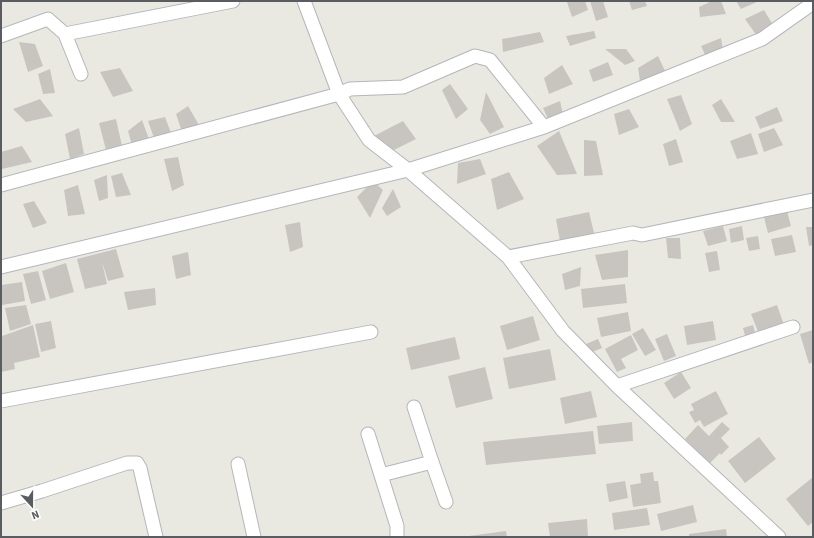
<svg xmlns="http://www.w3.org/2000/svg" width="814" height="538" font-family="'Source Sans 3',sans-serif">
	<style>
		.building { fill: #c8c5c0 }
		.lines { fill: none; stroke-linecap: round; stroke-linejoin: round }
		.street-casing { stroke: #b3b6ba; stroke-width: 15 }
		.street { stroke: #fff; stroke-width: 13 }
	</style>
	<rect width="100%" height="100%" fill="#eae9e1"/>
	<path class="building" d="M575,1H585L588,10L572,17L567,2Z
		M590,1H603L608,17L596,21Z
		M629,1H645L647,6L632,10Z
		M712,1H721L726,14L700,17L699,7Z
		M736,1H759L741,9Z
		M764,10L773,25L757,36L745,19Z
		M594,31L596,38L570,46L566,36Z
		M540,32L544,42L503,52L502,39Z
		M721,38L723,50L706,57L701,46Z
		M19,42L35,44L43,66L28,72Z
		M605,49H626L635,61L625,65Z
		M658,56L666,73L640,81L638,68Z
		M608,62L613,75L593,82L589,70Z
		M562,65L573,84L549,94L544,78Z
		M120,68L133,91L113,97L100,72Z
		M50,69L55,93L43,94L38,74Z
		M450,84L468,109L456,119L442,90Z
		M486,92L504,127L490,134L480,120Z
		M681,95L692,124L680,131L667,99Z
		M40,99L53,116L26,122L13,109Z
		M721,99L735,122H721L712,105Z
		M560,101L563,114L549,121L543,108Z
		M188,106L199,125L182,132L176,114Z
		M777,107L783,121L760,129L755,117Z
		M629,109L639,127L619,135L614,114Z
		M165,117L171,133L154,138L148,121Z
		M116,119L122,146L106,150L99,123Z
		M142,120L149,139L132,145L128,131Z
		M403,121L416,139L392,151L374,136Z
		M79,128L84,154L70,159L65,134Z
		M774,128L783,145L764,152L758,134Z
		M559,131L577,174L557,175L537,146Z
		M751,133L758,154L737,159L730,141Z
		M676,139L683,162L669,166L663,144Z
		M584,140L596,141L603,175L584,176Z
		M22,146L32,162L2,169L1,152Z
		M178,157L184,185L172,191L164,159Z
		M480,159L486,174L457,184L458,163Z
		M509,172L524,199L497,210L491,179Z
		M122,173L131,195L116,197L111,176Z
		M107,175L108,198L99,201L94,180Z
		M373,181L383,190L370,218L357,197Z
		M78,185L85,214L68,216L64,190Z
		M393,189L401,207L387,216L382,208Z
		M34,201L47,223L33,228L23,204Z
		M787,211L791,226L768,233L764,217Z
		M589,212L595,237L560,241L556,219Z
		M300,222L303,247L290,252L285,225Z
		M723,226L727,241L708,246L703,231Z
		M742,226L744,240L731,243L729,229Z
		M806,227H813V245L809,246Z
		M792,235L796,252L775,256L771,239Z
		M758,236L760,249L749,251L746,238Z
		M666,238H680L681,259L668,258Z
		M116,249L124,277L108,281L102,262L107,284L85,289L77,259Z
		M628,250V277L602,280L595,255Z
		M717,251L720,270L709,272L705,253Z
		M188,252L191,275L176,279L172,256Z
		M66,263L74,292L50,299L42,271Z
		M581,267L580,286L565,290L562,274Z
		M38,271L46,300L31,304L23,274Z
		M22,282L25,301L2,305L1,285Z
		M625,284L627,303L583,308L581,289Z
		M155,288L156,305L128,310L124,292Z
		M26,305L31,324L10,331L5,308Z
		M777,305L784,325L759,334L751,314Z
		M628,312L631,331L601,337L597,318Z
		M533,316L540,340L507,350L500,326Z
		M51,321L56,348L41,352L35,324Z
		M713,321L716,340L687,345L684,326Z
		M33,325L40,357L14,363L15,369L1,372V332L2,336Z
		M753,325L756,336L746,339L743,328Z
		M643,328L656,350L645,356L632,334Z
		M813,330V362L809,364L800,334Z
		M667,334L676,356L664,361L655,339Z
		M631,335L638,350L621,359L626,368L617,372L605,349Z
		M455,337L460,359L411,370L406,348Z
		M598,339L602,348L590,353L586,344Z
		M550,349L556,380L509,389L503,358Z
		M485,367L493,399L456,408L448,376Z
		M681,372L691,388L674,399L664,383Z
		M591,391L597,417L565,424L560,398Z
		M716,391L728,414L704,427L700,420L695,423L689,412L694,410L691,404Z
		M632,422L633,441L599,444L597,426Z
		M722,422L730,429L721,438L729,447L721,455L720,453L710,463L685,439L698,425L709,436Z
		M593,431L596,454L486,465L483,442Z
		M759,437L776,459L745,483L728,461Z
		M653,472L654,481H658L661,503L633,507L630,485L641,483L640,474Z
		M813,477V522L808,526L786,499Z
		M625,481L628,498L609,502L606,484Z
		M693,505L697,522L661,531L657,514Z
		M647,508L650,525L614,530L612,513Z
		M587,519L588,537H550L548,523Z
		M726,529L727,537H689V534Z
		M506,531L507,537H469V536Z"/>
	<g class="lines">
		<defs>
			<path id="street" d="M304,1L339,94L369,140L408,170L508,257L563,331L617,386L779,537
				M65,34L81,74
				M1,36L48,19L65,34L233,1
				M1,185L339,94L350,89L403,87L475,56L490,60L544,127
				M508,257L633,233L642,235L813,200
				M1,267L408,170L544,127L762,39L813,3
				M617,386L793,327
				M1,401L371,332
				M368,434L397,526V537
				M432,462L446,502
				M238,464L254,537
				M381,475L432,462L414,407
				M1,503L42,491L127,463H137L140,468L156,537"/>
		</defs>
		<use href="#street" class="street-casing"/>
		<use href="#street" class="street"/>
	</g>
	<rect width="814" height="538" fill="none" stroke="#595c60" stroke-width="4"/>
	<g transform="translate(32 506) rotate(159)" stroke="#ffffff" stroke-width="3" paint-order="stroke">
	<path d="M0-3L7 15L0 10L-7 15Z" fill="#595c60"/>
	<text y="-6" font-size="11" font-weight="bold" text-anchor="middle" fill="#595c60">N</text>
	</g>
</svg>
